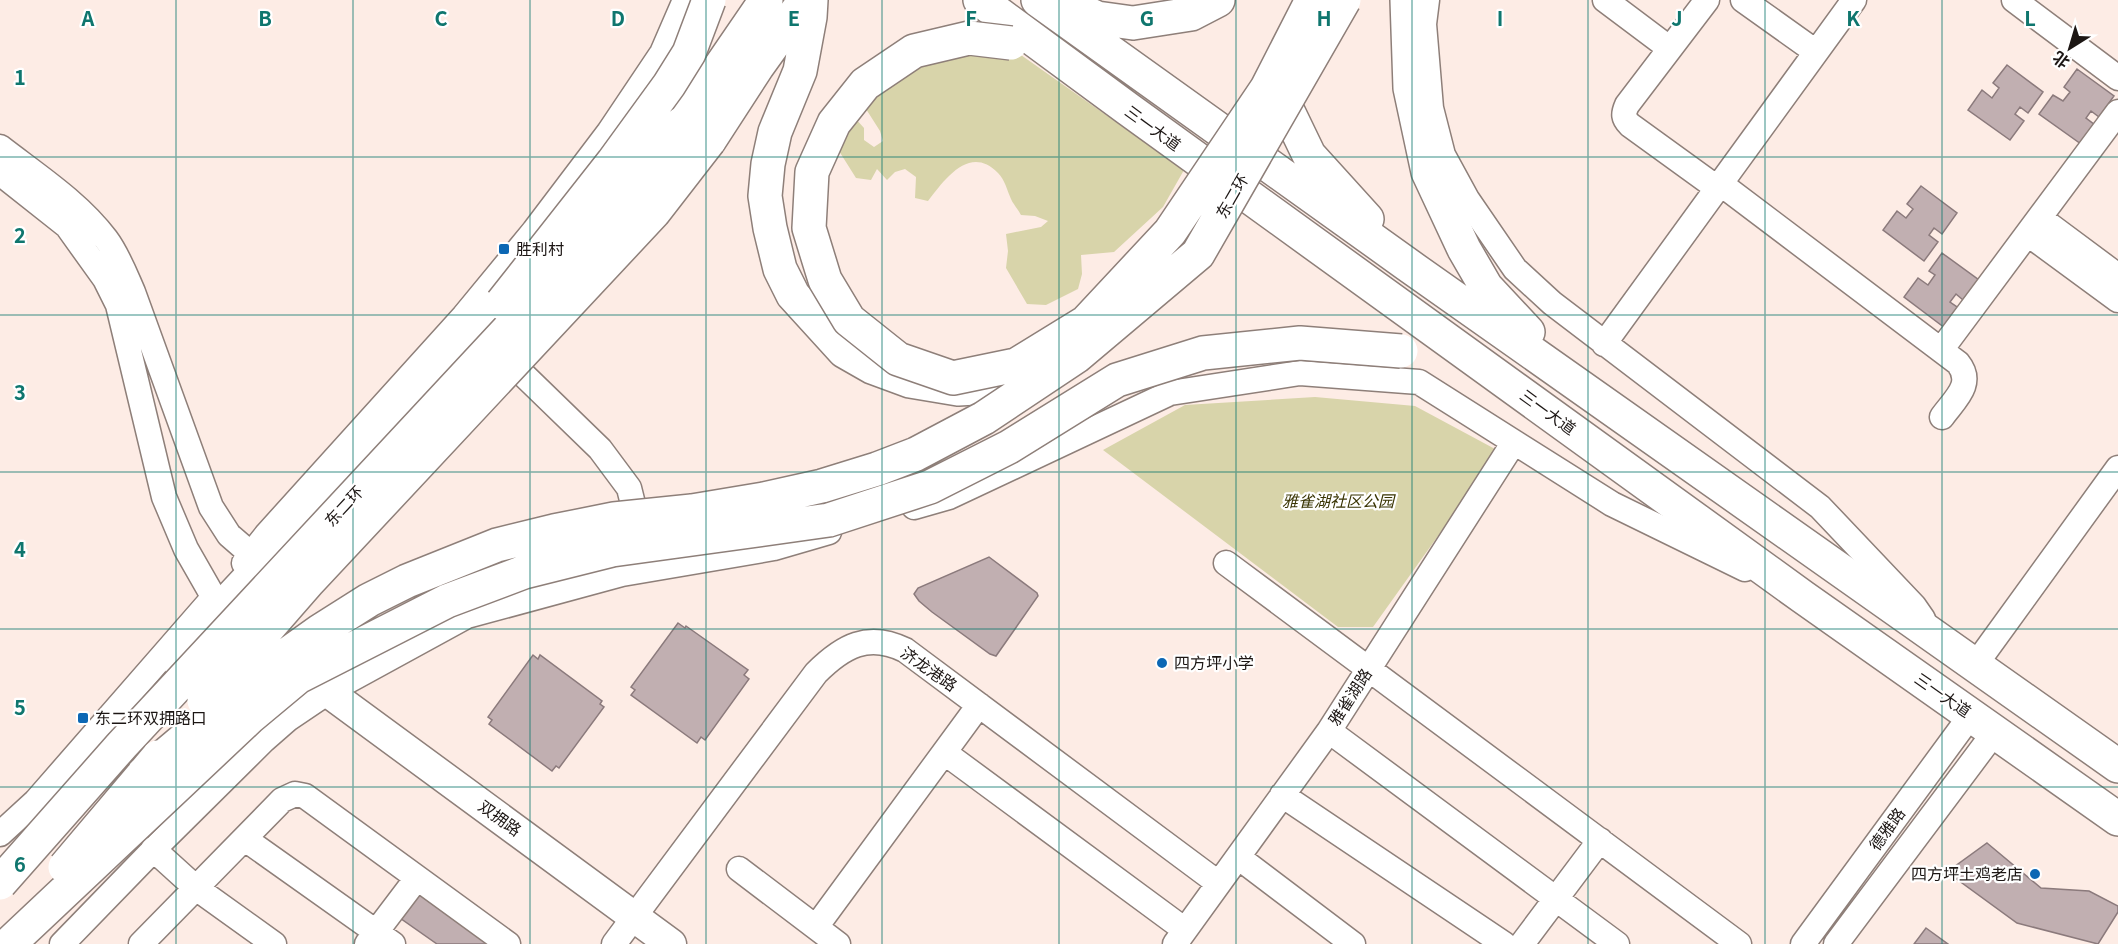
<svg xmlns="http://www.w3.org/2000/svg" width="2118" height="944" font-family="Georgia,'Noto Sans SC',serif">
	<style>
		.green { fill: #d8d4aa }
		.building { fill: #c1afb1; stroke: #8b7a7c; stroke-width: 1.5 }
		.lines { fill: none; stroke-linecap: round; stroke-linejoin: round }
		.minor-casing { stroke: #8e7f79; stroke-width: 27 }
		.major-casing { stroke: #8e7f79; stroke-width: 33 }
		.highway-casing { stroke: #8e7f79; stroke-width: 36 }
		.minor { stroke: #fff; stroke-width: 24 }
		.major { stroke: #fff; stroke-width: 30 }
		.highway { stroke: #fff; stroke-width: 33 }
		.highway-bridge-casing { stroke: #8e7f79; stroke-width: 36; stroke-linecap: butt }
		.highway-bridge { stroke: #fff; stroke-width: 33 }
		.grid { fill: none; stroke: #0f766e; stroke-width: 1.5; stroke-opacity: 0.55 }
		.poi-dot { fill: #0c67b4; stroke: #fff; stroke-width: 2 }
		.labels { text-anchor: middle; stroke-width: 4.5; stroke-linejoin: round; paint-order: stroke }
		.street-label { font-size: 16px; fill: #1c1614; stroke: #fff }
		.poi-label { font-size: 16px; fill: #1c1614; stroke: #fff; text-anchor: start }
		.park-label { font-size: 16px; font-style: italic; fill: #393403; stroke: #fff }
		.grid-label { font-size: 20px; text-anchor: middle; font-weight: bold; fill: #0f766e; stroke: #fff; stroke-width: 4.5; stroke-linejoin: round; paint-order: stroke }
	</style>
	<rect width="100%" height="100%" fill="#fdece5"/>
	<path class="green" d="M984,29L1184,170L1163,207L1114,252L1081,255L1082,274L1078,289L1046,305L1027,304L1006,268L1008,251L1006,234L1041,227L1048,221L1035,216L1021,215C1018,209 1013,204 1011,199C1007,190 1005,180 998,173C970,144 945,179 928,201L915,198L916,177L905,169L895,172L887,180L877,169L871,180L856,178L839,151L855,118L864,128V140L874,147L883,141L880,131L866,109L834,105L839,89L885,51Z
		M1315,397L1415,406L1495,449L1485,470L1373,627H1338L1103,450L1185,405Z"/>
	<path class="building" d="M2007,65L2043,92L2028,113L2020,107L2015,114L2024,121L2010,140L1968,110L1982,90L1992,98L1999,88L1993,83Z
		M2077,69L2114,96L2099,117L2091,111L2086,118L2095,125L2081,144L2039,114L2053,95L2063,101L2070,92L2064,87Z
		M1921,186L1957,213L1942,234L1934,228L1929,235L1938,242L1924,261L1883,230L1897,211L1906,218L1913,209L1907,204Z
		M1942,253L1979,280L1963,300L1956,294L1950,302L1960,309L1945,328L1904,297L1918,278L1928,285L1935,275L1929,271Z
		M989,557L1037,593L1038,596L996,656L990,654L932,612L919,601L914,594L918,588Z
		M678,623L685,628L686,626L748,670L744,675L749,679L705,740L701,737L697,743L631,695L635,690L631,687Z
		M533,655L538,659L540,655L602,701L600,704L604,707L559,768L556,766L552,771L489,724L492,720L488,717Z
		M1987,843L2041,888L2089,891L2118,906V912L2098,944L2017,923L1947,872Z
		M417,893L488,944H437L400,918Z
		M1926,928L1948,944H1914Z"/>
	<g class="lines">
		<defs>
			<path id="minor" d="M1427,0L1424,24L1431,108L1443,155L1467,199L1515,269L1552,303L1820,507L1914,606L1923,619
				M1605,0L1669,48
				M1707,0L1627,105C1623,114 1623,118 1630,125L1717,188
				M1743,0L1816,52
				M2014,0L2118,78
				M0,147C36,175 78,202 106,239C118,255 125,274 133,292L211,507L229,535L252,555
				M0,173L67,226L105,279L118,305L164,497L186,549L214,598
				M1721,184L1958,363C1975,384 1954,400 1942,417
				M2040,218L2118,276
				M2028,234L2118,300
				M1604,344L1854,0
				M1941,350L2118,112
				M501,353L600,449L629,488L640,532
				M914,507L949,497L1170,393L1300,373L1419,382L1612,504L1745,569
				M244,563L267,534L464,316L534,231L609,132L662,53L685,0
				M1226,563L1739,944
				M1976,664L2118,468
				M1329,731L1617,944
				M945,753L1185,930
				M1282,795L1504,944
				M0,834L36,801L213,598
				M245,839L393,944
				M153,849L196,888L274,944
				M1238,857L1353,944
				M739,869L838,944
				M816,927L979,705
				M62,944L159,844L264,740L288,719L328,692L467,616L622,574L774,548L829,532
				M141,944L282,800L295,794L305,796L508,944
				M367,944L417,878
				M614,944L816,673C843,646 868,632 905,650L1218,883
				M1175,944L1329,731L1514,442
				M1522,944L1600,840
				M1803,944L1971,715
				M1836,944L1994,733"/>
			<path id="major" d="M328,692L671,944"/>
			<path id="highway" d="M811,0L810,17L800,71L775,132L768,164L765,196L770,228L780,269L793,295L844,351L872,367L910,381L958,389L994,387L1040,369
				M980,0L1128,109L1803,597L2118,819
				M1038,0L1408,265L2118,766
				M1407,0L1410,88L1428,172L1464,249L1486,287L1528,332
				M1063,2L1097,18L1133,23L1191,14L1218,0
				M1285,81L1282,99L1309,155L1367,219
				M681,124L766,0
				M709,141L757,67L805,0
				M181,665L229,600L480,332L502,303"/>
		</defs>
		<use href="#minor" class="minor-casing"/>
		<use href="#major" class="major-casing"/>
		<use href="#highway" class="highway-casing"/>
		<use href="#minor" class="minor"/>
		<use href="#major" class="major"/>
		<use href="#highway" class="highway"/>
		<defs>
			<path id="highway-bridge" d="M1011,43L969,38L914,51L865,84L834,123L812,172L809,228L825,280L849,320L898,359L953,378L1016,365L1086,322L1170,232L1267,88L1312,0
				M502,303L613,162L669,85L689,53L709,0
				M204,701L309,581L654,212L709,141
				M144,773L271,666L320,631L369,600L407,581L497,545L554,531L614,519L692,511L764,499L822,486L877,469L916,454L984,418L1077,356L1198,254L1344,0
				M65,867L158,757
				M0,883L122,745L548,287L627,196L681,124
				M9,944L250,717L298,677L447,601L524,572L612,550L829,520L930,487L1009,447L1117,380L1203,353L1300,343L1401,351"/>
		</defs>
		<use href="#highway-bridge" class="highway-bridge-casing"/>
		<use href="#highway-bridge" class="highway-bridge"/>
	</g>
	<path class="grid" d="M176,0V944M353,0V944M530,0V944M706,0V944M882,0V944M1059,0V944M1236,0V944M1412,0V944M1588,0V944M1765,0V944M1942,0V944M0,157H2118M0,315H2118M0,472H2118M0,629H2118M0,787H2118"/>
	<g class="poi-dot">
		<rect x="498" y="243" width="12" height="12" rx="3"/>
		<circle cx="1162" cy="663" r="6"/>
		<rect x="77" y="712" width="12" height="12" rx="3"/>
		<circle cx="2035" cy="874" r="6"/>
	</g>
	<g class="labels">
		<g class="street-label">
			<text transform="translate(1153 128) rotate(36)" y="6">三一大道</text>
			<text transform="translate(1232 196) rotate(-60)" y="6">东二环</text>
			<text transform="translate(1548 412) rotate(36)" y="6">三一大道</text>
			<text transform="translate(344 506) rotate(-47)" y="6">东二环</text>
			<text transform="translate(929 669) rotate(35)" y="6">济龙港路</text>
			<text transform="translate(1943 695) rotate(35)" y="6">三一大道</text>
			<text transform="translate(1350 697) rotate(-57)" y="6">雅雀湖路</text>
			<text transform="translate(500 818) rotate(36)" y="6">双拥路</text>
			<text transform="translate(1887 829) rotate(-54)" y="6">德雅路</text>
		</g>
		<g class="poi-label">
			<text x="516" y="255">胜利村</text>
			<text x="1174" y="669">四方坪小学</text>
			<text x="95" y="724">东二环双拥路口</text>
			<text x="2023" y="880" text-anchor="end">四方坪土鸡老店</text>
		</g>
		<g class="park-label">
			<text x="1338" y="507">雅雀湖社区公园</text>
		</g>
	</g>
	<g class="grid-label">
		<text x="88" y="26">A</text>
		<text x="265" y="26">B</text>
		<text x="441" y="26">C</text>
		<text x="618" y="26">D</text>
		<text x="794" y="26">E</text>
		<text x="971" y="26">F</text>
		<text x="1147" y="26">G</text>
		<text x="1324" y="26">H</text>
		<text x="1500" y="26">I</text>
		<text x="1677" y="26">J</text>
		<text x="1853" y="26">K</text>
		<text x="2030" y="26">L</text>
		<text x="20" y="85">1</text>
		<text x="20" y="243">2</text>
		<text x="20" y="400">3</text>
		<text x="20" y="557">4</text>
		<text x="20" y="715">5</text>
		<text x="20" y="872">6</text>
	</g>
	<g transform="translate(2070 48) rotate(217)" stroke="#ffffff" stroke-width="4.5" paint-order="stroke">
	<path d="M0-4.5L10 22L0 15L-10 22Z" fill="#1c1614"/>
	<text y="-9" font-size="16" font-weight="bold" text-anchor="middle" fill="#1c1614">北</text>
	</g>
</svg>
